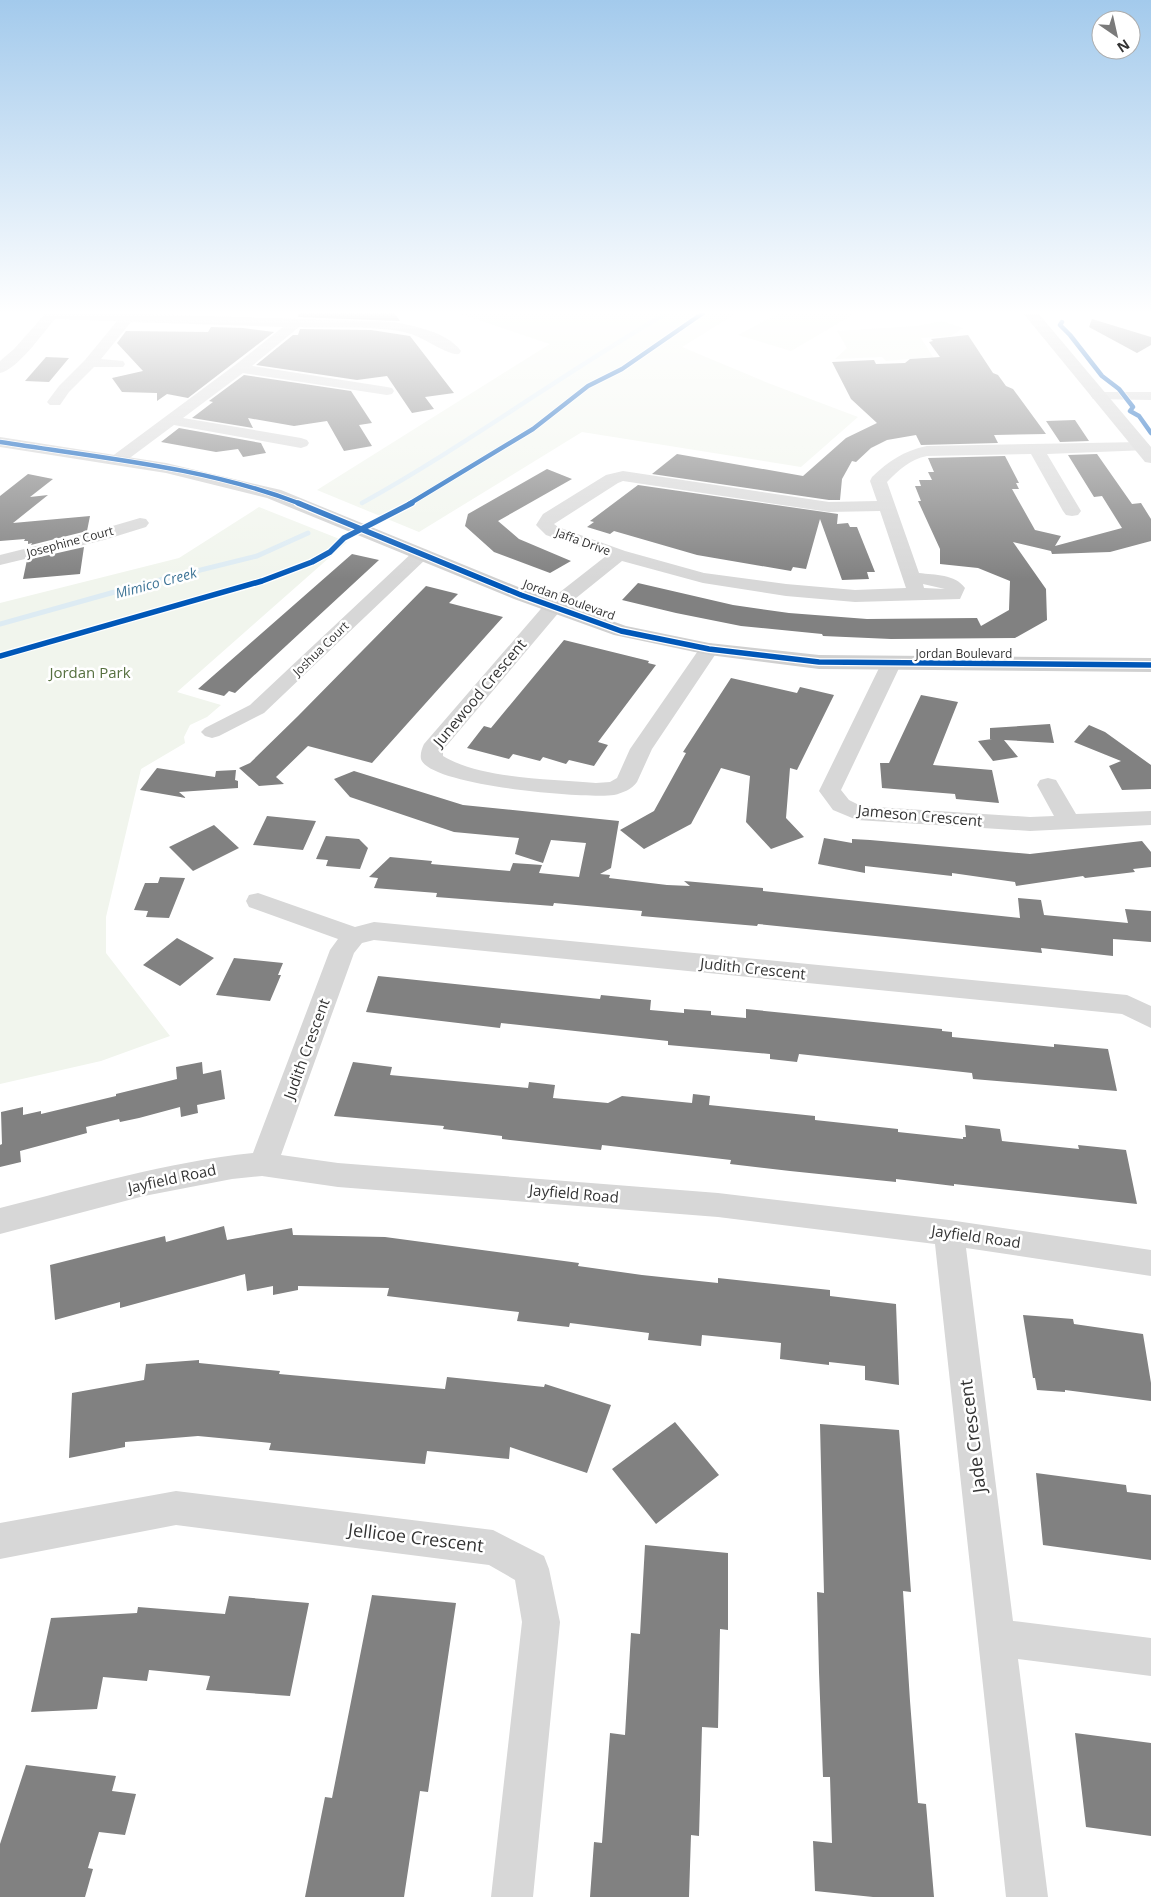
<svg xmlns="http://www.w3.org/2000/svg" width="1151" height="1897" font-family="'Open Sans',sans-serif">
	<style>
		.green { fill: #f1f5ed }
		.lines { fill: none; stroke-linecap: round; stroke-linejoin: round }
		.stream-far1 { stroke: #ddebf3; stroke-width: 4.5 }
		.stream { stroke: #ddebf3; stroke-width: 5 }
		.building { fill: #818181 }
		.street { fill: #d7d7d7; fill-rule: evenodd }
		.secondary { fill: #d0d0d0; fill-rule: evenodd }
		.cycleway-far1-casing { stroke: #fff; stroke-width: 6 }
		.cycleway-casing { stroke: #fff; stroke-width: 8 }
		.cycleway-far1 { stroke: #0057b8; stroke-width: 4.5 }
		.cycleway { stroke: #0057b8; stroke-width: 5.5 }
		.labels { text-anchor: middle; stroke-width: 5; stroke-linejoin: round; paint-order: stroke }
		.far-street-label { font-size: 12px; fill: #333; stroke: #fff }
		.far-water-label { font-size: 14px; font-style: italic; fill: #3f7597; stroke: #fff }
		.park-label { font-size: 15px; fill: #56703f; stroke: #fff }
		.street-label { font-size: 15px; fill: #333; stroke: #fff }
		.near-street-label { font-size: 18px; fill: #333; stroke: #fff }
	</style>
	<rect width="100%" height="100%" fill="#fff"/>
	<path class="green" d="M457,313H737L682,347L768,383L858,417L801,467L582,432L419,532L317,490L550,344Z
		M779,313H856L791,351L738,335Z
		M942,321L963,328L951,336L921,338L933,357L886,361L882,357L835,359L847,348L837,331L916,326Z
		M259,507L347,542L177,692L221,705L207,717L190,725L184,737L185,743L141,769L106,917V953L170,1036L101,1061L0,1084V603L179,558Z"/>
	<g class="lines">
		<path class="stream-far1" d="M362,503C467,445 563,373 667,313"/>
		<path class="stream" d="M0,624L136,586L257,556L308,533"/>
	</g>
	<path class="building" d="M298,313H394L400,321L298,317Z
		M1092,319L1151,337V345L1137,353L1089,327Z
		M211,327L243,328L274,332L188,398L167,394L157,401V393L122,392L112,378L143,371L117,343L126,331L208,332Z
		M300,329L371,330L410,336L454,393L425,397L434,409L412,413L387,376L357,380L256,365L293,335H298Z
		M968,335L993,373L998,375L1006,386L1013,389L1046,434L994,435L998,443L921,445L916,435L887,440L871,448L856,462L852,461L842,479L840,500H829L652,474L677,454L803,476L846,438L877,423L851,399L832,362L874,360L876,364L905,363L910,359L940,357L929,342L933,341L931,339Z
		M46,357L69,358L49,382L25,381Z
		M244,375L351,391L372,423L359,425L372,446L344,451L327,421L294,426L248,418L253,428L192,418L213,402L209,401Z
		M1075,420L1089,441L1060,442L1046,421Z
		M179,428L261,443L266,453L243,457L238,449L216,452L161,442Z
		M1097,454L1132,504L1141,503L1151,519V541L1110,552L1052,554L1051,551L1013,542L1046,589L1047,620L1015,638L891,639L823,636L822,634L741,626L676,613L622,600L638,583L733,605L789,613L867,619L977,618L981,626L1009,610L1010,581L978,568L940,564V549L918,501H921L915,486H921L919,480H932L928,472H934L928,458L1005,456L1019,483H1016L1019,489H1012L1035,530L1061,536L1055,546L1122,528L1102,496L1094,497L1068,455Z
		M547,469L572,479L498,521L519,539L571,561L550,573L494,552L465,526L468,514Z
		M28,474L53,479L30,497L48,495L13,523L90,516L87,531L31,545L32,543L28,544V541H24L25,539L0,541V496Z
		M638,485L838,514L837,524L848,523L850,527H857L875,572H867L869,579L842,580L820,519L806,569L793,567L791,571L697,555L614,531L610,534L587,527L594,522L590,521Z
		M84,547L80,574L23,579L27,560Z
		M352,554L379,560L235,693L229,691L224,696L198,689Z
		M426,586L458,594L449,603L503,617L372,763L308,746L276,777L284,784L259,786L239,768L250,763L298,716Z
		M564,640L649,661L648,663L656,665L598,742L608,745L594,766L569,760L566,764L543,757L540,761L513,754L509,759L467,748L484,726L491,728Z
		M731,678L797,693L800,687L834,695L797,770L790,768L786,818L804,837L771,849L746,822L750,776L721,768L691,824L644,849L620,830L654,811L686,753L683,752Z
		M921,695L958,702L933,765L992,770L999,803L956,799L955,794L882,788L880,763H889Z
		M1050,724L1054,743L1004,740L1018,757L993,761L978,741L992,739H990V728Z
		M1089,725L1105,732L1151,765V789L1122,790L1109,766L1121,761L1074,742Z
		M157,768L215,777L216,771L236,770L235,780L238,781V788L179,792L186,798L140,790Z
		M354,771L463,805L619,821L611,868L600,874L610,875L609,878L667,885L690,886L684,881L763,888V891L1020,918L1018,898L1041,900L1044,915L1128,923L1125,909L1151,911V942L1113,939V956L1041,948L1042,953L758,924L757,926L641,916L642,911L554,903L553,906L436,897L437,893L374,888L378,878L369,877L390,857L432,861L431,864L510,871L513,863L542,865L539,873L579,877L586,843L551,840L543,863L515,854L519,838L454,832L350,797L334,779Z
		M267,816L316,821L303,850L253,845Z
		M214,825L239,848L193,871L169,847Z
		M326,836L359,839L368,848L360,869L326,866L328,860L316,859Z
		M824,838L852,843V839L870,840L1030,854L1142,841L1151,852V867L1133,869L1135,872L1085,878L1083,876L1016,886L1015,882L952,873V876L865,866V873L818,864Z
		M160,877L185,878L169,918L146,917L148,911L134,910L145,883H158Z
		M177,938L214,958L180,986L143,965Z
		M234,958L283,963L278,975H281L270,1001L216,995Z
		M378,976L600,999L601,995L651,1000L650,1010L684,1013V1009L711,1011V1015L746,1018V1009L942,1029V1031L952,1032V1037L1054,1047V1044L1108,1049L1117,1091L973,1079L972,1073L799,1054L797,1062L770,1059V1054L668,1045V1041L501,1023L500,1028L366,1012Z
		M202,1062L203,1074L221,1070L225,1099L197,1105L198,1113L181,1117L180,1107L139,1118L120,1122L119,1119L86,1127L87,1133L20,1151L21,1162L0,1167V1145L2,1144L1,1112L23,1107V1115L41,1111V1114L116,1096V1094L177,1079L176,1067Z
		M353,1062L392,1067L390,1075L528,1088L529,1082L555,1085L553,1098L608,1103L622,1096L692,1103L693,1094L710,1096L709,1105L815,1116V1120L898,1129V1132L963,1139V1137H966L965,1125L1000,1129L1002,1141L1079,1149L1078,1145L1126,1150L1137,1204L954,1184V1186L896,1179V1182L790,1171L730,1164L731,1160L602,1145L601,1150L502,1139V1136L443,1129L444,1126L334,1116Z
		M224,1226L227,1240L292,1228L293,1235L385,1237L579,1263L578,1266L642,1275L718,1283V1278L830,1290V1296L896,1304L899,1385L865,1380V1366L829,1362V1365L780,1359L781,1343L702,1335L701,1346L648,1340L649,1333L570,1323L569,1327L517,1321L519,1312L387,1296L389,1288L298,1286V1290L273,1295V1286L247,1291L245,1274L120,1308V1302L55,1320L50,1265L165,1236L166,1242Z
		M1023,1315L1073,1319L1074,1324L1143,1334L1151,1383V1401L1065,1390V1392L1037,1390L1035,1378H1033Z
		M199,1360V1363L280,1371L279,1374L445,1389L447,1377L544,1387L545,1384L611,1405L587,1473L510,1447L509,1459L427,1451L425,1464L269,1450L271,1443L198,1436L125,1442V1447L69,1458L72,1393L144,1380L146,1364Z
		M675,1422L719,1475L656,1524L612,1469Z
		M820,1424L899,1430L911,1592L903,1591L910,1701L918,1803L926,1804L934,1897H873L815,1891L813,1841L832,1843L830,1777H823L819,1672L817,1592L824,1593Z
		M1036,1473L1126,1485L1127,1492L1151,1495V1560L1043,1545Z
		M645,1545L728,1553V1630L720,1629L718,1728L702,1727L699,1836L691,1835L689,1897H590L594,1842L602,1843L610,1733L625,1735L631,1633L640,1634Z
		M372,1595L456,1603L428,1792L420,1791L404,1897H305L325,1797L332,1798Z
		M229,1596L309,1603L290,1696L206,1690L210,1676L149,1670L147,1681L103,1677L97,1709L31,1712L51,1618L137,1613L138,1607L225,1614Z
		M1075,1733L1151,1743V1836L1086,1827Z
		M26,1765L116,1776L112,1791L136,1794L125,1835L99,1832L88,1868L93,1869L85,1897H0V1844Z"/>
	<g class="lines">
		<path class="street" d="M46,313H116L393,322C415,326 447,332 461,351L459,354C449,356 424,338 411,334C381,325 331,328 299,327L252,366L387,387L392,388L394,391L392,394L387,395L243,373L183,418L301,438L307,440L309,443L307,446L301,448L174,425L123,463H111L109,460L111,457L235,365L283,327L131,322L101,359L123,361L125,364L123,367H94L69,392L60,405H50L47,402L59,386L85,360L117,321L55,319C42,334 18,369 0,373V361L14,349Z
			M1098,392H1151V400L1093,399L1091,396L1093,393Z
			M1142,442L1148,444L1150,447L1148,450L1047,454L1081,511L1078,515L1072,516L1066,515L1063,511L1031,454L927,456C910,459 899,470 887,482L919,573C935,575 955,574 965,588L960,599L855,602L786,596L703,583L622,561L560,611L443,750V756C481,779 551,779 596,783L610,782L617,778L630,749L702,645L709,643L716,645L719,649L652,749L637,782C632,789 623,793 614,795C588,799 429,786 421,759C420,754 422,748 424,744L546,603L606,556L546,535L536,525L543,514L606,475L623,471L829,502L877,501L870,481L872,477C889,461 903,451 927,446ZM623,481L829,512L880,511L906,588L855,590L786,584L704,573L625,551L558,527L554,524L618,483ZM923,584L945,589L924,588Z
			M140,518L146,519L149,523L146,527L104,540L0,565V555L92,532Z
			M421,549L427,550L430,554L427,558L264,713L219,736L212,738L205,736L201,732L205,728L250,705L415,550Z
			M891,658L898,660L901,664L841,790L849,800L861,806L1030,817L1054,816L1037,785L1040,780L1048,778L1056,780L1076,814L1151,811V825L1030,831L857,820L833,810L819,791L881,664L884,660Z
			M258,893L355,927L374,922L1127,995L1151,1006V1028L1122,1014L374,940L362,943L354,953L281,1155L338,1163L718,1193L949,1220L1151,1250V1276L966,1248L1013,1621L1151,1638V1676L1018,1659L1048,1897H1006L935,1244L718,1217L338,1187L262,1176L232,1179L144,1196L0,1234V1208C83,1187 167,1162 253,1153L330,950L338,939L249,907L246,901L249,895Z
			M176,1491L493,1530L544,1556L549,1569L560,1622L533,1897H491L522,1622L515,1580L489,1565L176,1525L0,1559V1523Z"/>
		<path class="secondary" d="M1023,313H1038L1151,447V463L1145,462Z
			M0,437L166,463L281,490L528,591L626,626L709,643L819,655L1151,658V672L819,669L709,655L614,635L514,599L267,498L166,473L0,447Z"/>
		<defs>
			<path id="cycleway-far1" d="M1062,322L1060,325L1070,335L1102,376L1119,389L1133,407L1130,411L1139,416L1151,433
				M0,442C101,458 205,467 301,504
				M409,504L533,429L588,386L622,369L703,313"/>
			<path id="cycleway" d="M298,503L521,595L621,631L709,649L819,662L1151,665
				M0,656L262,581L312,562L330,552L344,538L412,503"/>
		</defs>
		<use href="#cycleway-far1" class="cycleway-far1-casing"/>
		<use href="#cycleway" class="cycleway-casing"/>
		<use href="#cycleway-far1" class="cycleway-far1"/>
		<use href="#cycleway" class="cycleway"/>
	</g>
	<linearGradient id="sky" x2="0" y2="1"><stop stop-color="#a3caec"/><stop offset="0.54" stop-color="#fff"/><stop offset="1" stop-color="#fff" stop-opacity="0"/></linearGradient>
	<rect width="1151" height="579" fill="url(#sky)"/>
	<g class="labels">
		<g class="far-street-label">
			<text transform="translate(70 542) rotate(-15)" y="4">Josephine Court</text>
			<text transform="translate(583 542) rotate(20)" y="4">Jaffa Drive</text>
			<text transform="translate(569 600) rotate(20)" y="4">Jordan Boulevard</text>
			<text transform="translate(321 649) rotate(-44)" y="4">Joshua Court</text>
			<text x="964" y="658">Jordan Boulevard</text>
		</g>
		<g class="far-water-label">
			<text transform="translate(156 583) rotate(-15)" y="5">Mimico Creek</text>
		</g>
		<g class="park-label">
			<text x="90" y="678">Jordan Park</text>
		</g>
		<g class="street-label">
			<text transform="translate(480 693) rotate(-50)" y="5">Junewood Crescent</text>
			<text transform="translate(920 816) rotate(5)" y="5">Jameson Crescent</text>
			<text transform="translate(753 969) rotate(6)" y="5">Judith Crescent</text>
			<text transform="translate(307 1049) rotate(-70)" y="5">Judith Crescent</text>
			<text transform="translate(172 1179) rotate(-12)" y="5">Jayfield Road</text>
			<text transform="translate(574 1194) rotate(5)" y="5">Jayfield Road</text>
			<text transform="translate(976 1237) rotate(8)" y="5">Jayfield Road</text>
		</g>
		<g class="near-street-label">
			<text transform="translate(973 1436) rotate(-97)" y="6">Jade Crescent</text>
			<text transform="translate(416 1538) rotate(7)" y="6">Jellicoe Crescent</text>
		</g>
	</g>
	<g transform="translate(1116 35) rotate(146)"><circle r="24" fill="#ffffff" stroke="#adadad"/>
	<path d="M0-4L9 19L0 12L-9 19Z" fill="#7a7a7a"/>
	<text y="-8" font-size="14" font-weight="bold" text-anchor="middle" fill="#333333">N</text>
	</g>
</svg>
